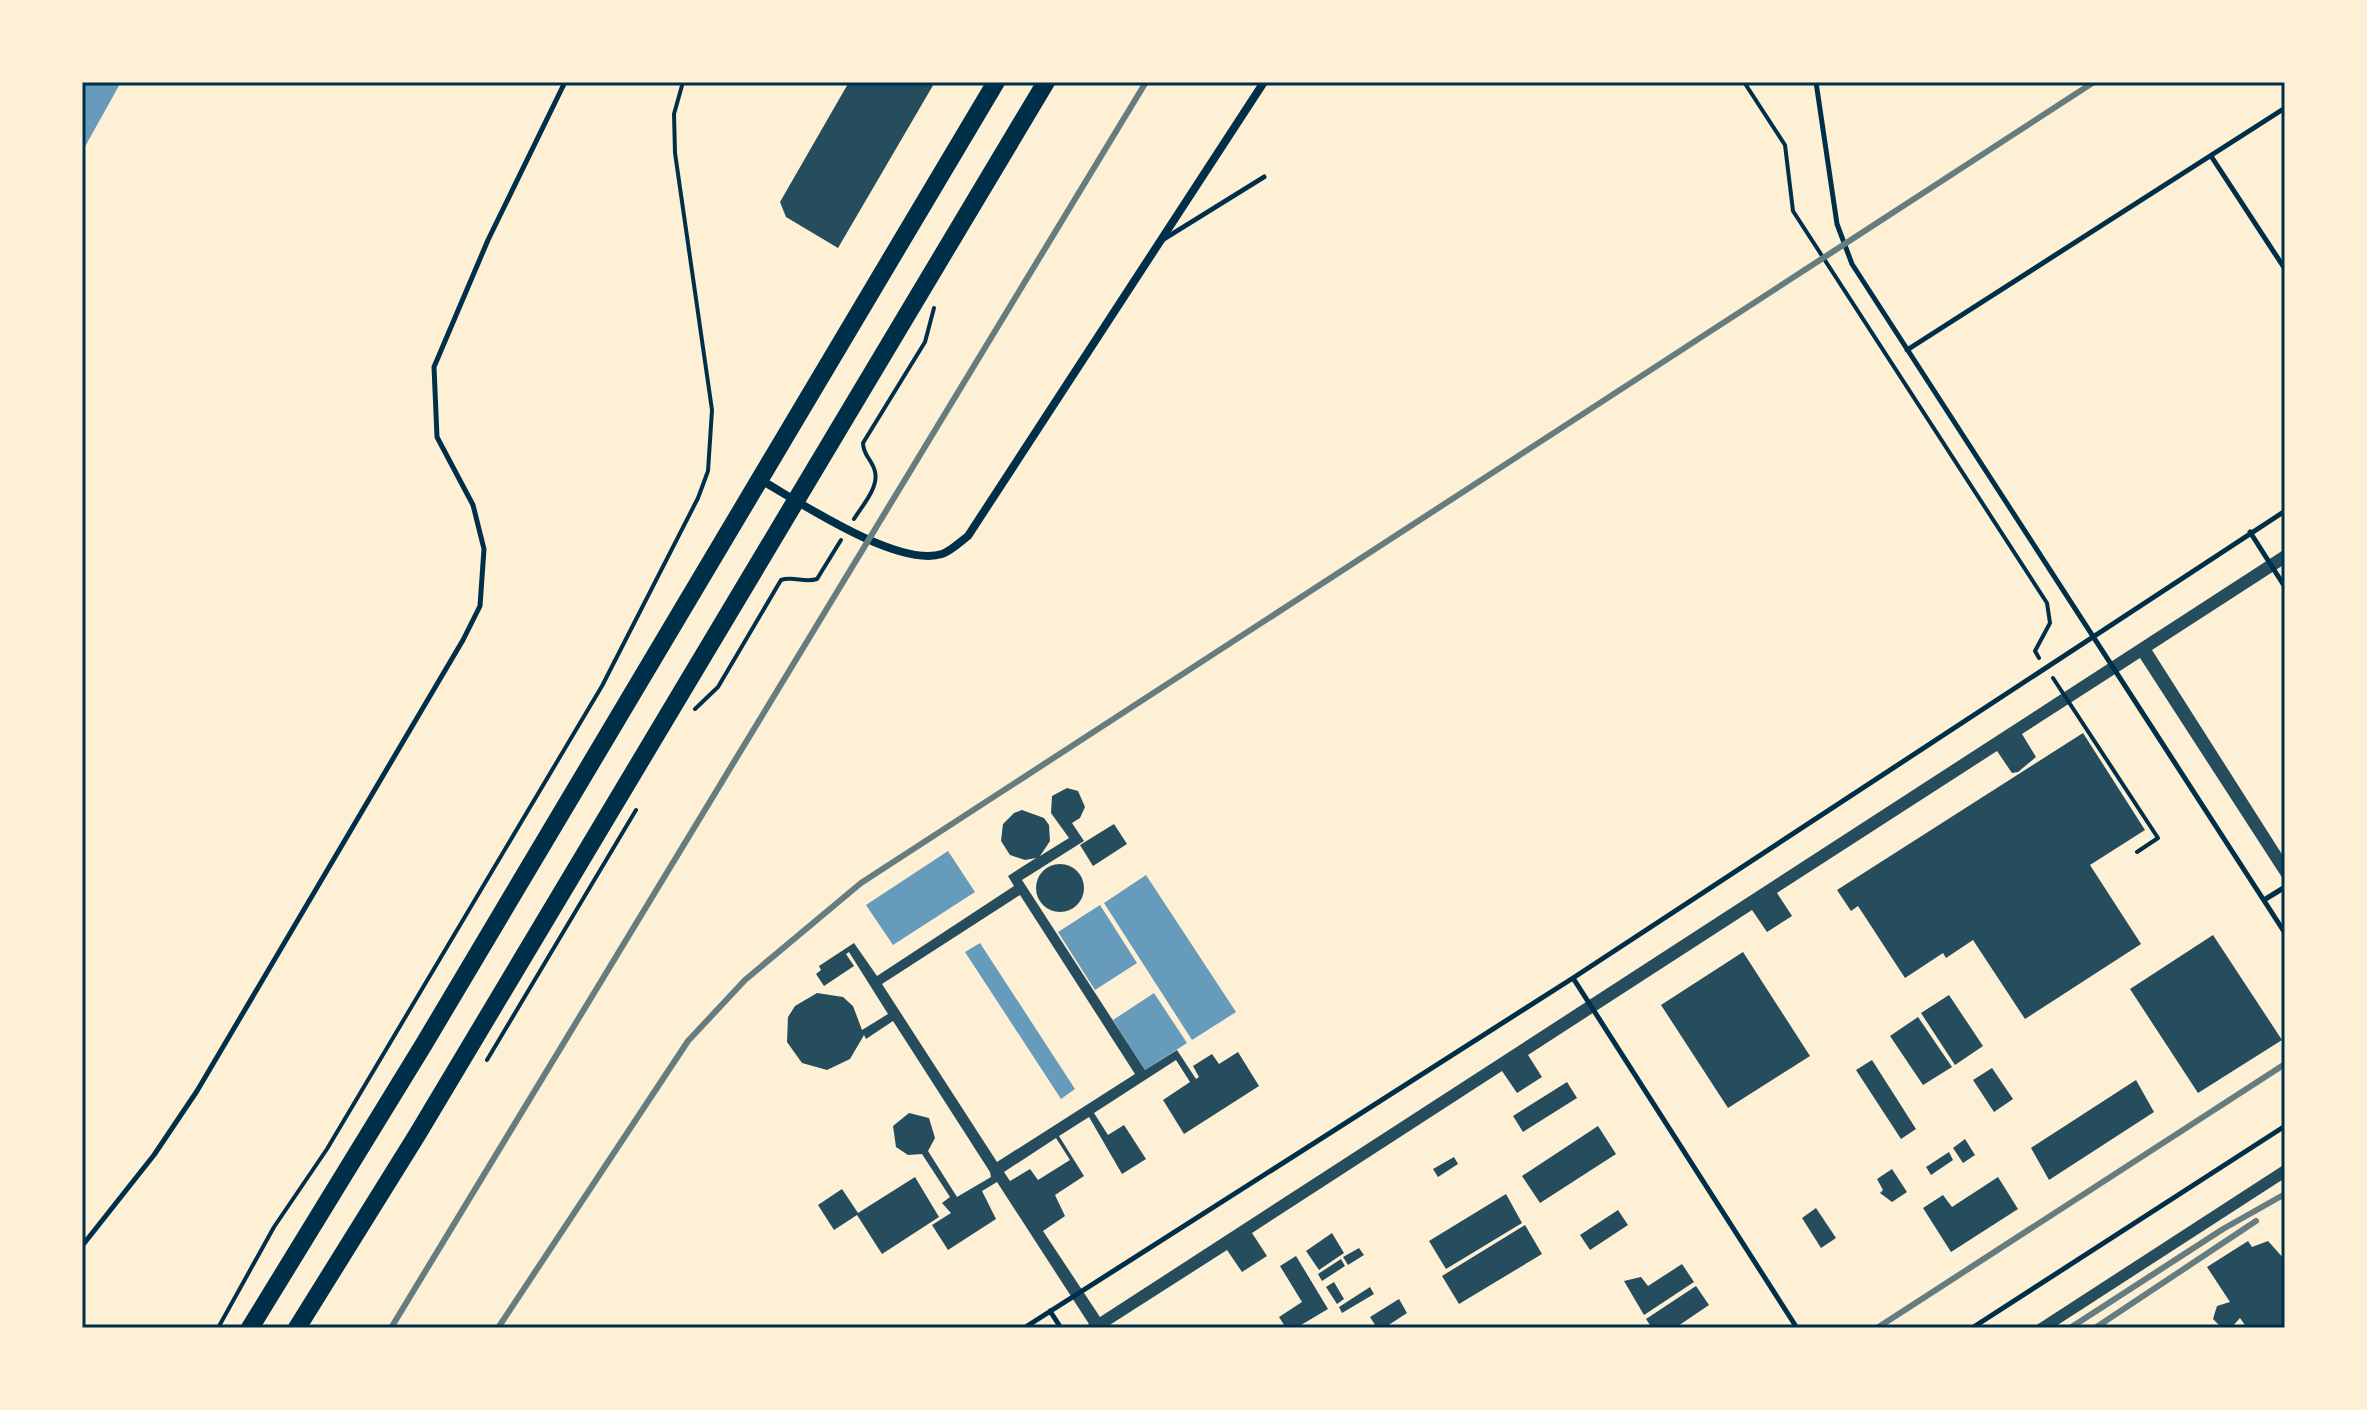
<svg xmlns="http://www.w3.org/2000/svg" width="2367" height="1410" font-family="'Exo 2',sans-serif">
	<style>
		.water { fill: #669bbc }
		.building { fill: #264d5e; fill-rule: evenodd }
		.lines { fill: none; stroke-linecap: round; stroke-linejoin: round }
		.path { stroke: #003049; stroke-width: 4 }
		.service { stroke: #003049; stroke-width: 5 }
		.minor { stroke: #003049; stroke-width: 8 }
		.primary { stroke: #003049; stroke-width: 18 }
		.rail { stroke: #657d81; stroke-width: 6 }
		.neatline { fill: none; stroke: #003049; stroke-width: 3 }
	</style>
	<rect width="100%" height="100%" fill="#fdf0d5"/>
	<path class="water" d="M82,82H121L82,152Z
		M948,851L975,892L893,945L866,905Z
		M1146,875L1236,1012L1192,1040L1104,903Z
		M1100,905L1137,963L1095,990L1058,932Z
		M980,943L1075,1089L1061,1099L965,952Z
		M1154,993L1187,1043L1145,1070L1113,1020Z"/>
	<path class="building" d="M849,82H935L838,248L786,217L780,202Z
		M2285,549V564L2152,650L2285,859V882L2140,658L2022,734L2036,757L2018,772L2012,773L1997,751L1777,893L1792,916L1767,932L1752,910L1528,1055L1542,1077L1517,1093L1502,1071L1252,1233L1267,1256L1242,1272L1227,1250L1105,1328H1083L1089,1324L997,1182L982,1191L996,1219L948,1250L932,1225L951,1213L942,1203L950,1197L922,1154L908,1155L896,1147L893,1126L909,1113L929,1118L935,1138L928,1151L957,1197L991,1177L990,1172L893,1021L866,1039L864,1035L850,1059L827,1070L802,1063L787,1042L788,1017L795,1006L817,993L843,997L853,1006L862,1030L888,1014L849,952L846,954L854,966L824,986L816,974L821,970L819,966L854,943L877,976L1014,886L1008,876L1036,858L1025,860L1010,855L1001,841L1003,824L1014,813L1022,810L1044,818L1049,825L1050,841L1040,856L1069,838L1051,813L1052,796L1067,788L1078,791L1085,807L1080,818L1072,823L1084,841L1022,880L1145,1070L1177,1050L1196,1079L1199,1077L1193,1066L1212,1054L1219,1064L1238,1052L1259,1086L1184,1134L1163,1100L1190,1082L1176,1060L1094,1113L1108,1135L1124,1125L1146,1159L1122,1174L1089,1117L1059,1136L1084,1176L1055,1195L1065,1216L1043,1231L1100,1317ZM1020,895L1135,1074L997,1162L882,984ZM1056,1138L1070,1160L1038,1180L1030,1169L1010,1181L1004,1172Z
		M2083,733L2145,830L2090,865L2141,944L2025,1019L1973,940L1946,958L1943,953L1905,978L1858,906L1851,911L1837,890Z
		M1114,824L1127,844L1093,866L1080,845Z
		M1036 888a24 24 0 1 1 48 0a24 24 0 1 1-48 0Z
		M2213,935L2282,1040L2198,1093L2130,989Z
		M1743,952L1810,1056L1728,1108L1661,1005Z
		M1949,995L1983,1046L1955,1065L1921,1013Z
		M1918,1017L1952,1067L1923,1085L1890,1036Z
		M1872,1060L1916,1129L1901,1139L1856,1070Z
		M1992,1068L2013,1099L1994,1112L1973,1080Z
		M2136,1080L2154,1112L2049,1180L2031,1148Z
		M1567,1082L1577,1098L1523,1132L1513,1116Z
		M1598,1126L1616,1154L1540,1203L1522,1176Z
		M1965,1139L1975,1155L1963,1163L1953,1148Z
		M1949,1152L1953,1160L1931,1175L1926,1167Z
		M1454,1157L1458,1164L1438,1177L1433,1169Z
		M2285,1164V1178L2053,1328H2032Z
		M1892,1169L1907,1192L1892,1202L1880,1193L1883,1190L1877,1179Z
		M915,1177L939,1217L882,1254L857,1215L834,1230L818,1205L842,1189L858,1213Z
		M1998,1177L2018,1209L1951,1252L1923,1208L1943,1195L1952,1207Z
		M1506,1194L1522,1223L1446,1269L1429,1241Z
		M1816,1208L1836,1238L1821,1248L1802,1218Z
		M1618,1210L1628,1225L1590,1250L1580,1235Z
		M1525,1225L1542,1254L1459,1304L1442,1276Z
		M1332,1233L1344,1253L1319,1270L1306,1251Z
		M2248,1241L2252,1247L2268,1241L2285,1260V1328H2247L2240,1318L2231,1328H2222L2213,1319L2217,1306L2230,1302L2207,1267Z
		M1359,1248L1364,1255L1348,1265L1343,1257Z
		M1296,1256L1328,1309L1296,1328H1286L1279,1317L1302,1302L1280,1266Z
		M1341,1259L1345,1266L1322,1281L1318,1274Z
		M1682,1264L1694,1282L1644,1315L1624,1281L1641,1277L1648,1286Z
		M1334,1282L1344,1299L1337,1304L1326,1287Z
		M1696,1286L1709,1305L1675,1328H1652L1646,1319Z
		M1370,1287L1374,1294L1342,1313L1339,1307Z
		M1399,1299L1407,1313L1384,1328H1377L1370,1317Z"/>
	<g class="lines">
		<path class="path" d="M1744,82L1785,145L1793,211L2047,603L2050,623L2035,651L2039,658
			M854,519C862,506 879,487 875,472C873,460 863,456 863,443L925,342L934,308
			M2053,678L2158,838L2137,852
			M695,709L718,687L781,580C793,576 805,583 817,579L841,540
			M487,1060L636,810
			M218,1328L274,1227L327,1149L602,686L698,498L708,471L712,410L675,153L674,114L683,82"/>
		<path class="service" d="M1816,82L1837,224L1852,264L2285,933
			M2211,156L2285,269
			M1164,239L1264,177
			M1907,350L2285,108
			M2250,532L2285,587
			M2264,900L2285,887
			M1573,978L1797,1328
			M82,1246L154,1155L197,1091L463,640L480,606L484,549L473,505L437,437L434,367L488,240L565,82
			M1050,1311L1061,1328
			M1024,1328L1573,978L2285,511
			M1972,1328L2285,1126"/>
		<path class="minor" d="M761,480C801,503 898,568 942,554C951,551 961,541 968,536L1264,82"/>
		<path class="primary" d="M250,1328L424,1044L996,82
			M297,1328L417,1135L1046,82"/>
		<path class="rail" d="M391,1328L1146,82
			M498,1328L688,1041L745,980L861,883L2094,82
			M1877,1328L2285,1064
			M2070,1328L2223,1229L2285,1194
			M2095,1328L2256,1221"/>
	</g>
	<rect width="2367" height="1410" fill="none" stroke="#fdf0d5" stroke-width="168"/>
	<rect x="84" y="84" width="2199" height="1242" class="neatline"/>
</svg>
